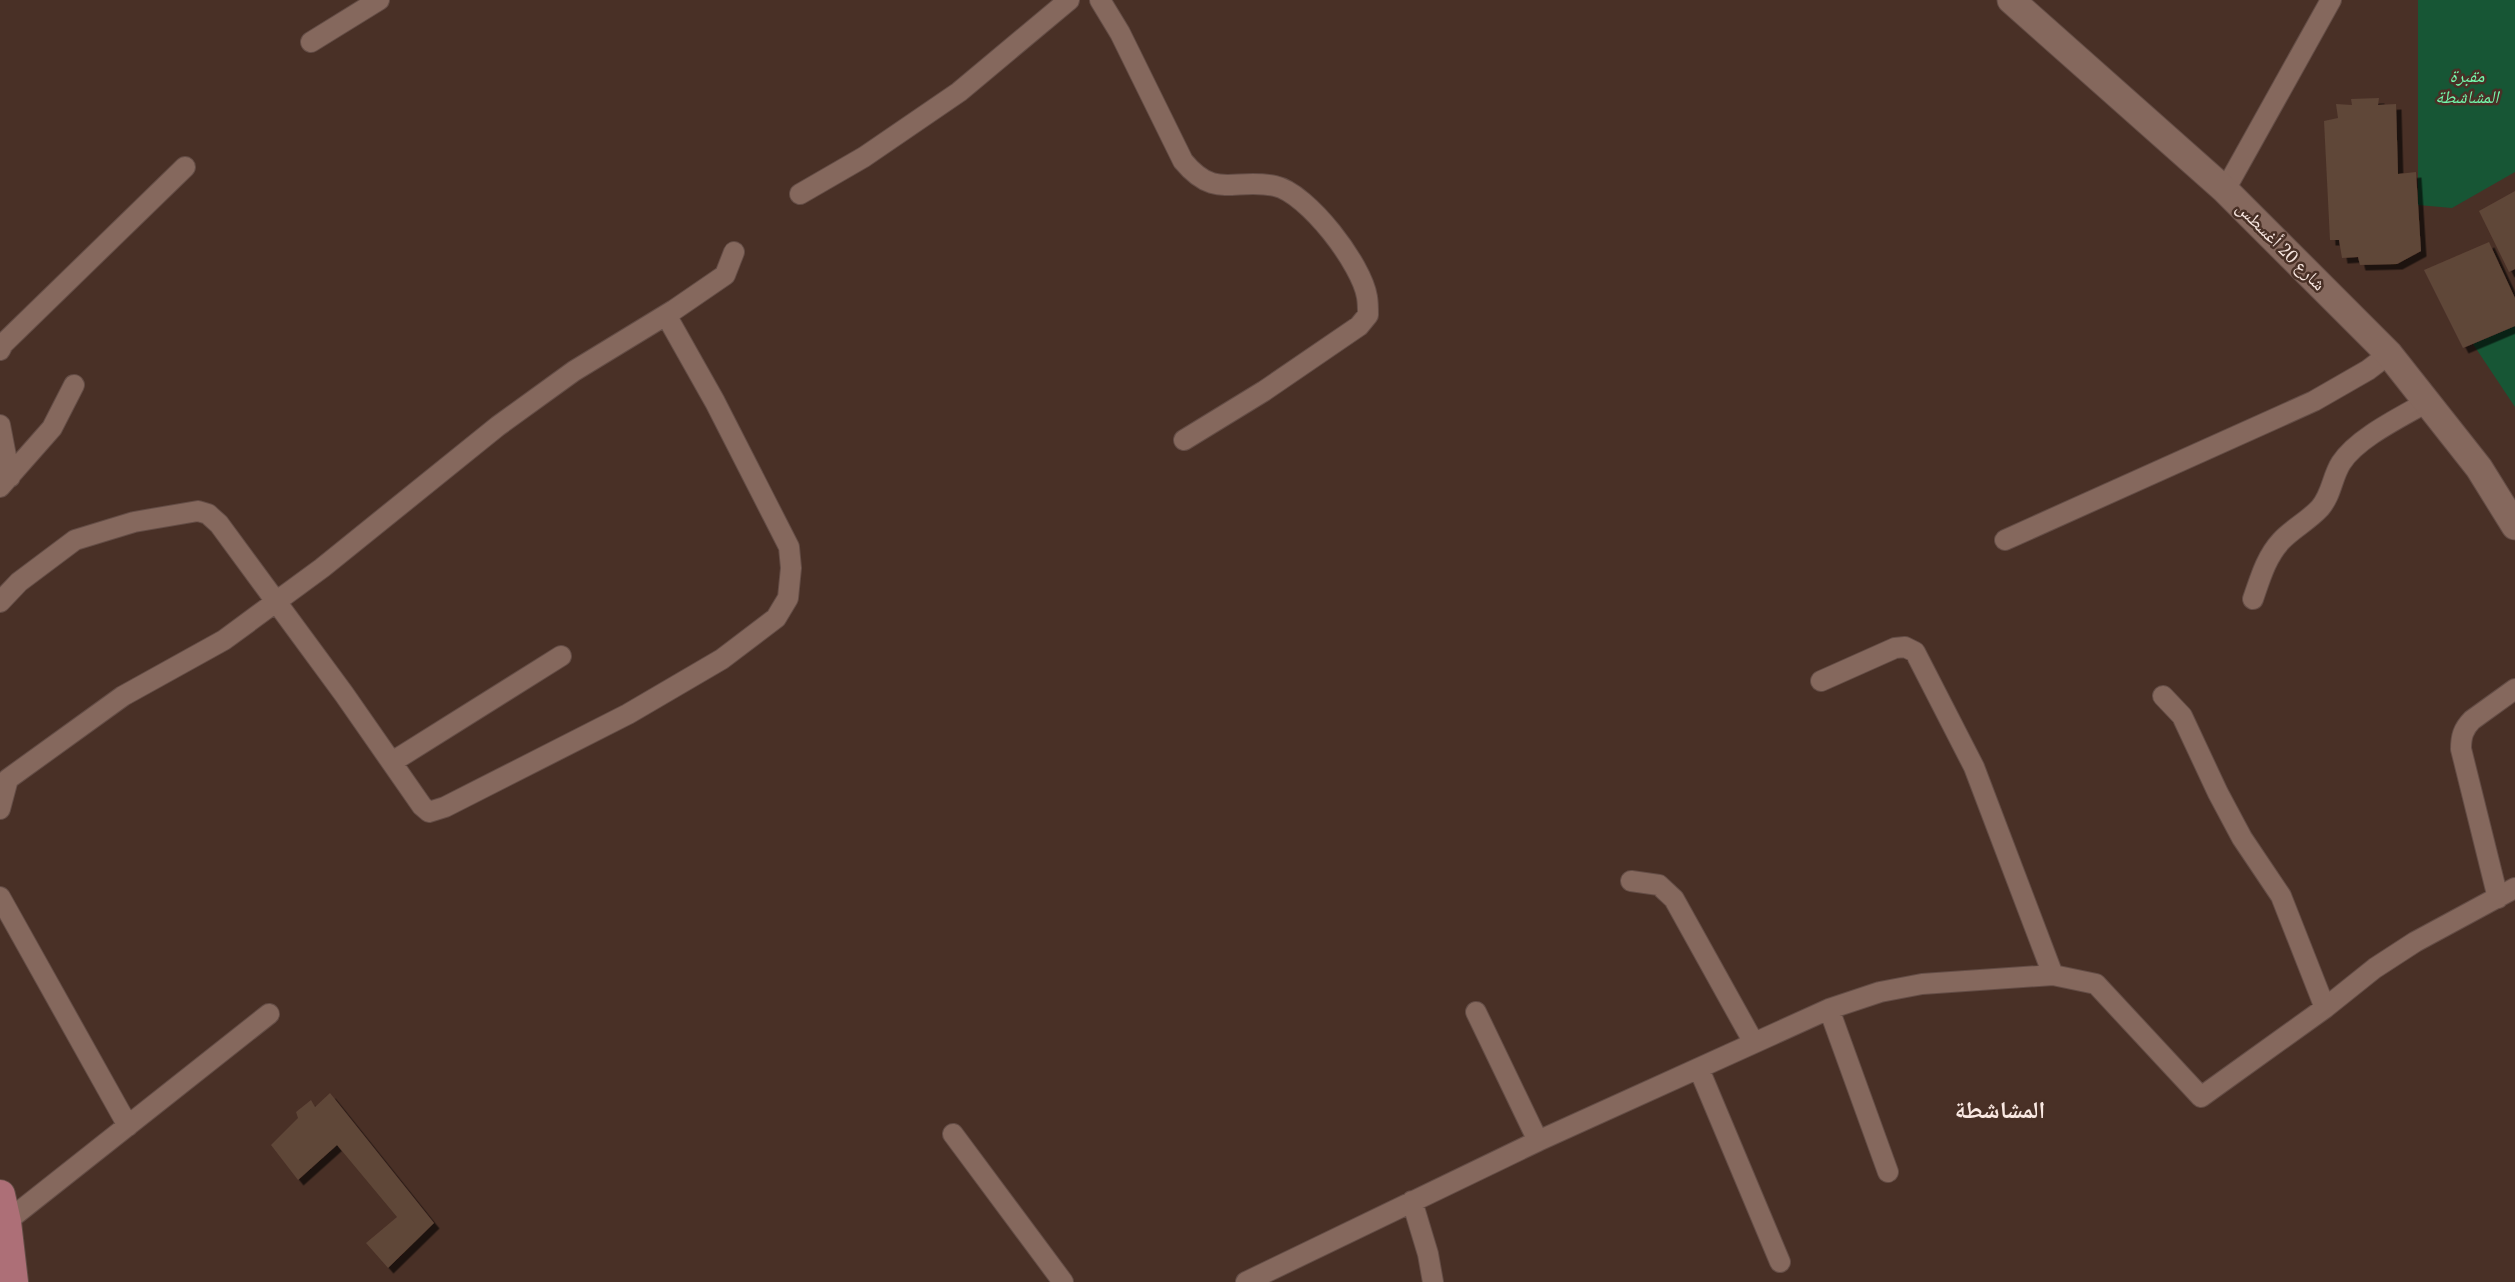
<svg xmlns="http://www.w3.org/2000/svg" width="2515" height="1282" font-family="'PT Serif','Noto Naskh Arabic',serif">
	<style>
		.green { fill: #175635 }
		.building { fill: #5f4638; filter: url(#shadow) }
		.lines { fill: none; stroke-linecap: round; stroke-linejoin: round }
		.street-casing { stroke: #644d46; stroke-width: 22 }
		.secondary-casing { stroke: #644d46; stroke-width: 29 }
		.primary-casing { stroke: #644d46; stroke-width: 32 }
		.street { stroke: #85685d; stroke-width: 20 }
		.secondary { stroke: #85685d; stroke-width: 27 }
		.primary { stroke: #ad6f77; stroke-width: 30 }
		.labels { text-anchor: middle; stroke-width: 5; stroke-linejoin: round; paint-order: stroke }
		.park-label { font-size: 18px; font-style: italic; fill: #74f9ad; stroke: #493026 }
		.street-label { font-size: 18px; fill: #f9e8e2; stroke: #493026 }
		.district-label { font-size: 24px; font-weight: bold; fill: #f9e8e2; stroke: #493026 }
	</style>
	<defs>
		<filter id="shadow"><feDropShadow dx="5.5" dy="5.5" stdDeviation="0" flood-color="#0009"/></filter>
	</defs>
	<rect width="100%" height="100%" fill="#493026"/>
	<path class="green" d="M2418,0H2515V172L2452,208L2418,205Z
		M2515,326V407L2473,344Z"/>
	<path class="building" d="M2379,98L2378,105L2396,104L2398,174L2416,172L2421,251L2397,264L2360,265L2358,257L2342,258L2339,240H2330L2324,121L2338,118L2336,104L2352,105L2351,99Z
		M2515,191V269L2509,272L2479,211Z
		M2489,242L2515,298V326L2463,348L2424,270Z
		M330,1093L434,1223L388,1268L366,1243L397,1217L337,1145L298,1180L271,1145L298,1118L296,1112L311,1100L315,1107Z"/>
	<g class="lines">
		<defs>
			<path id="street" d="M1100,0L1120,33L1183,161C1216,201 1234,177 1275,186C1308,193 1362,265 1367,297C1368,303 1368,309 1368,315L1359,326L1264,391L1184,440
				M311,42L379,0
				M2225,190L2331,0
				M800,194L864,157L959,92L1069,0
				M0,350L3,344L185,167
				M0,425L10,477
				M0,487L52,428L74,385
				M2005,540L2314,401L2368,370L2389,354
				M2253,599C2260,579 2266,557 2281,541C2292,529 2308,521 2320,508C2332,494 2332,477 2341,463C2357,438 2401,417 2427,402
				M0,602L19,582L75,540L134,522L198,511L208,514L219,524L344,694L422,806L429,812L445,807L628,714L722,659L776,618L788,598L791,568L789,547L715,402L666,315
				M1821,681L1895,648L1905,647L1915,652L1974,767L2053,975
				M2163,696L2182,716L2218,793L2242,838L2281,896L2325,1008
				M392,762L561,656
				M0,809L8,779L123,696L224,640L322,568L498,426L574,371L674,310L725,275L734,252
				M1631,881L1659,885L1674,899L1754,1043
				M0,897L128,1126
				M2498,898L2461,749C2461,737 2463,729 2472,720L2515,689
				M1829,1009L1888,1172
				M1476,1012L1538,1141
				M1699,1069L1780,1262
				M953,1134L1063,1282
				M1412,1201L1428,1254L1433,1282
				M6,1222L269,1014
				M1246,1282L1538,1141L1829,1009L1880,992L1922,984L2053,975L2096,984L2201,1097L2325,1008L2375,968L2415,942L2515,888"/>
			<path id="secondary" d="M2011,0L2225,190L2389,354L2479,468L2515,526"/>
			<path id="primary" d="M0,1195L6,1222L13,1282"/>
		</defs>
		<use href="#street" class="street-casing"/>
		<use href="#secondary" class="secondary-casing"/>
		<use href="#primary" class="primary-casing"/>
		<use href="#street" class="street"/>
		<use href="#secondary" class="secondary"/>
		<use href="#primary" class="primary"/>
	</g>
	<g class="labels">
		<g class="park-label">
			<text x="2467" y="82">مقبرة<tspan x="2467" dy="21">المشاشطة</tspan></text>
		</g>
		<g class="street-label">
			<text transform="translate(2281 246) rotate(45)" y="6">شارع 20 أغسطس</text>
		</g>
		<g class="district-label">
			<text x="2000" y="1118">المشاشطة</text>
		</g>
	</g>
</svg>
